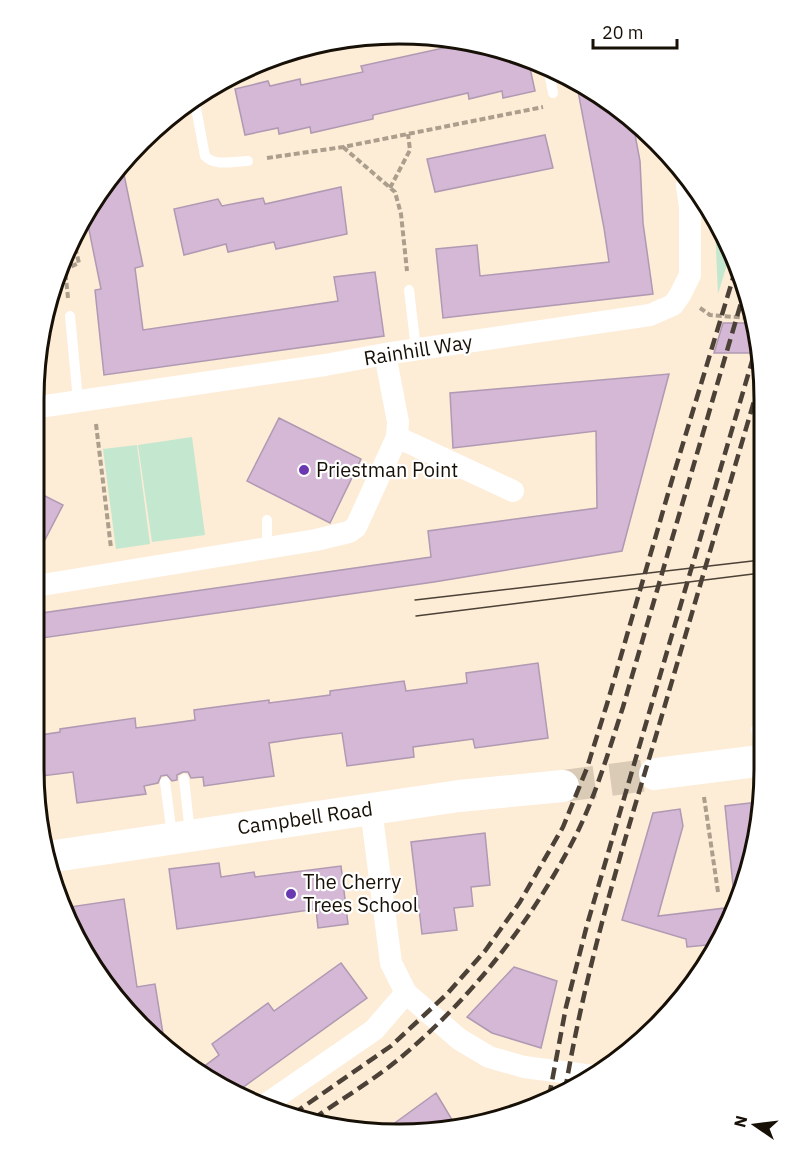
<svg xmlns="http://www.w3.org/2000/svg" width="797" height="1167" font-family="'IBM Plex Sans',sans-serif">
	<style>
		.green { fill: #c4e7d0 }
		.building { fill: #d4b8d6; stroke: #b099b2; stroke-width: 1.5 }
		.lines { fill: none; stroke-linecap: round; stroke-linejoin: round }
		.secondary-tunnel { stroke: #dacbb7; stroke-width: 32; stroke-dasharray: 32 16; stroke-linecap: butt }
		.path { stroke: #ab9e8c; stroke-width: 4; stroke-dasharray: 6 3; stroke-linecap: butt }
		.lane { stroke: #fff; stroke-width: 10 }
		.street { stroke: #fff; stroke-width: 22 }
		.secondary { stroke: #fff; stroke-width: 32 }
		.tram { stroke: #4b4136; stroke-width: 1.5 }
		.rail { stroke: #4b4136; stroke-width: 4.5; stroke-dasharray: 12 6; stroke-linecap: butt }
		.poi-dot { fill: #6a39b1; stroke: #fff; stroke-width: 2 }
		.labels { text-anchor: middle; stroke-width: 4.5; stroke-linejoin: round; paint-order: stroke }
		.street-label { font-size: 20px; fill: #171007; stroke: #fff }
		.poi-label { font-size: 20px; fill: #171007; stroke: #fff; text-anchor: start }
		.rim { fill: none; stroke: #171007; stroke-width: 3 }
	</style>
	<rect width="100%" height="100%" fill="#fdecd6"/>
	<path class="green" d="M715,227L731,251L718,294Z
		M192,437L205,535L152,542L138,445Z
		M137,445L150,544L116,549L103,449Z"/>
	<path class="building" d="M457,45L528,59L535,91L503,98L502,91L469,99L468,93L373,115V119L311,133L310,127L279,134L278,128L245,135L235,89L268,81L270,86L300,79L301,85L363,72L361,66Z
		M577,86L633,124L640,161L643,223L653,294L443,318L436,249L477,245L480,276L609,262L604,228Z
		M545,135L553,168L435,192L427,159Z
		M122,165L143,266L135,268L143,330L338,301L334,277L375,272L384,336L104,375L95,290L101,289L86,215Z
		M341,187L347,234L276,249L274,242L228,252L226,244L184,255L174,209L218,199L222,206L263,198L265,204Z
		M723,323H749L755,353H714Z
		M669,374L622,551L434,582L35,639V614L431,557L428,531L597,508L596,431L453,448L450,393Z
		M279,418L361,459L330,523L247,481Z
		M37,492L63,505L36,557L37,510Z
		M538,663L548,738L475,748L473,739L413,747L414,757L347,766L342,733L302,738L269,743L274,776L204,786L203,777L191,778L188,772H183L177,775V780L172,781L167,775L161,776L158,783L144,786L146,794L77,803L73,772L34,777V736L60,732V729L135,718L136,728L159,725L195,720L194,710L269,700V703L330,695V691L404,681L406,691L467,683L466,673Z
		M758,802L757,839L735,905L725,806Z
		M680,809L683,826L658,916L734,907L726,930L717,944L687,947L686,939L622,920L653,813Z
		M485,833L490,885L471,887L473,906L454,908L457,930L422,934L411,842Z
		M219,863L221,877L254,872L255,877L341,866L348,924L318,928L316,909L177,929L169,869Z
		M124,899L137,987L155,984L165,1046L95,972L63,908Z
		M341,963L367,998L235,1093L198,1071L219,1055L212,1044L268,1003L274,1011Z
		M514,967L557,981L541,1048L492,1033L467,1017Z
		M436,1093L457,1128L381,1133Z"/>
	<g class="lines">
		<path class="secondary-tunnel" d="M563,786L655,774"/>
		<path class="path" d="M343,147L395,192L401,214L407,271
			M267,158L343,147L543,107
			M390,188L410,150L408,134
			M68,298L65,269L79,263L72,235
			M700,308L710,315L748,318
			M96,424L111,548
			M704,797L718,892"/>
		<path class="lane" d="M548,67L553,93
			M195,103L205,156C215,167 235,161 248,161
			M409,290L416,349
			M70,316L78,400
			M267,548V520
			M756,729L759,746
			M184,779L190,833
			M165,782L172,835"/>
		<path class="street" d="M39,407L325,365L385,354L650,315L673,305L680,295L690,275V207L687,186
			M397,437L513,491
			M36,586L316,540L349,532L356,527L397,437L398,422L385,354
			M371,809L391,963L406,993L459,1039L489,1057L524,1067L593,1076
			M262,1107L374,1030L406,993"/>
		<path class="secondary" d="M655,774L758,761
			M48,857L459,796L563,786"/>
		<path class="tram" d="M415,600L761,560
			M416,616L761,573"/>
		<path class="rail" d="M565,1091C585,971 620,855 655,739C690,620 725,500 760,381
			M549,1097L566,1007L587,925L755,351
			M293,1114L391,1046L447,994L485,951L520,902L563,827L587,768L607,704L672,480L737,265
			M313,1119C342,1099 372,1081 399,1059C473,997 532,921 576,835C596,795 609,750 623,707L743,296"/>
	</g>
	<g class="poi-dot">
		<circle cx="304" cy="470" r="6"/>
		<circle cx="291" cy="894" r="6"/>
	</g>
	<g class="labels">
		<g class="street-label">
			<text transform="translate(418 350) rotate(-9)" y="7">Rainhill Way</text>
			<text transform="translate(305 818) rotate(-8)" y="7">Campbell Road</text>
		</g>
		<g class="poi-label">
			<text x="316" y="477">Priestman Point</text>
			<text x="303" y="889">The Cherry<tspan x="303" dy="23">Trees School</tspan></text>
		</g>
	</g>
	<path d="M0 0H797V1167H0ZM399 44H399A355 355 0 0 1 754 399V769A355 355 0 0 1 399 1124H399A355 355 0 0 1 44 769V399A355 355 0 0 1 399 44Z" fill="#fff" fill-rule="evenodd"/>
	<path class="rim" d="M399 44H399A355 355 0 0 1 754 399V769A355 355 0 0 1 399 1124H399A355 355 0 0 1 44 769V399A355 355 0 0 1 399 44Z"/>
	<g transform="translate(755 1125) rotate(284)" stroke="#ffffff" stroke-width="4.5" paint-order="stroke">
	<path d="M0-4.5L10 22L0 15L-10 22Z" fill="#171007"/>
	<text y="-9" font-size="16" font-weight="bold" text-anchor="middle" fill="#171007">N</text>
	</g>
	<path d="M593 39v9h84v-9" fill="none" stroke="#171007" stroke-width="3"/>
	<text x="602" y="39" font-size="18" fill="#171007" stroke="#ffffff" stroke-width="4.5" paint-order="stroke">20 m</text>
</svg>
